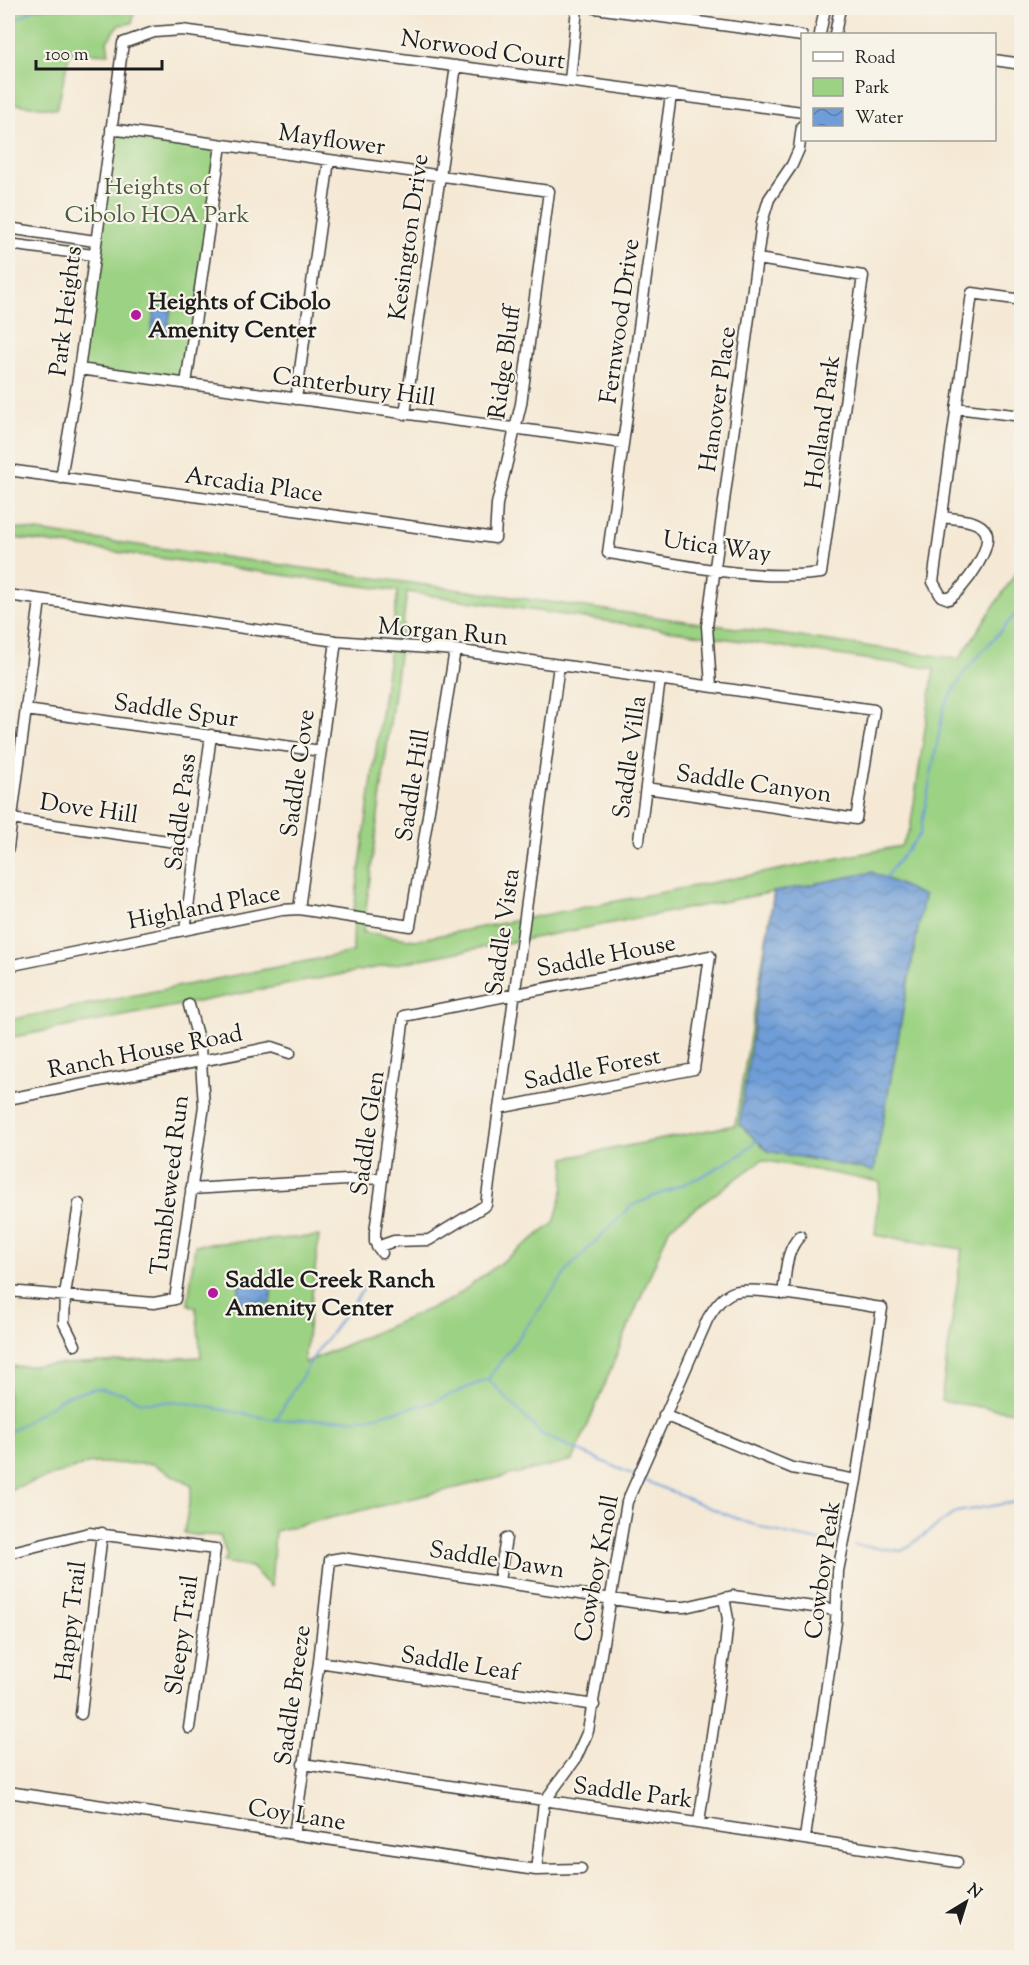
<svg xmlns="http://www.w3.org/2000/svg" width="1029" height="1965" font-family="'Sorts Mill Goudy',serif">
	<style>
		.green { fill: #9cd283; stroke: #5c7750; stroke-width: 1.5; fill-rule: evenodd }
		.water { fill: url(#water-waves); stroke: #455c7a; stroke-width: 1.5 }
		.lines { fill: none; stroke-linecap: round; stroke-linejoin: round }
		.stream { stroke: #6e9dd7; stroke-width: 2 }
		.minor-casing { stroke: #3d3b38; stroke-width: 13 }
		.minor { stroke: #fff; stroke-width: 10 }
		.poi-dot { fill: #b5179e; stroke: #f7f3e8; stroke-width: 2 }
		.labels { text-anchor: middle; stroke-width: 4.5; stroke-linejoin: round; paint-order: stroke }
		.street-label { font-size: 24px; fill: #1c1c1c; stroke: #f7f3e8 }
		.park-label { font-size: 24px; fill: #495c40; stroke: #f7f3e8 }
		.poi-label { font-size: 24px; font-weight: bold; fill: #1c1c1c; stroke: #f7f3e8; text-anchor: start }
	</style>
	<defs>
		<pattern id="water-waves" width="16" height="10" patternUnits="userSpaceOnUse" patternTransform="scale(1.5)"><rect width="16" height="10" fill="#6e9dd7"/><path d="M0 5q4-4 8 0t8 0" fill="none" stroke="#5a7fae"/></pattern>
	</defs>
	<rect width="100%" height="100%" fill="#f7f3e8"/>
	<filter id="ink" filterUnits="userSpaceOnUse"><feTurbulence type="fractalNoise" baseFrequency=".0167" numOctaves="2"/><feDisplacementMap in="SourceGraphic" scale="12" xChannelSelector="R" yChannelSelector="G"/><feConvolveMatrix kernelMatrix="1 2 1 2 8 2 1 2 1" color-interpolation-filters="sRGB"/></filter>
	<filter id="wash" filterUnits="userSpaceOnUse"><feTurbulence type="fractalNoise" baseFrequency=".008" numOctaves="4" result="noise"/><feDisplacementMap in="SourceGraphic" scale="24" xChannelSelector="R" yChannelSelector="G"/><feGaussianBlur stdDeviation="1.35" result="paint"/><feColorMatrix in="noise" values="0 0 0 0 0 0 0 0 0 0 0 0 0 0 0 0 0 1.4 0 .05"/><feComposite in="paint" operator="in"/></filter>
	<g filter="url(#wash)">
		<rect width="100%" height="100%" fill="#f5e9d5"/>
		<path class="green" d="M12,8H135L132,23L119,25L107,41L109,54L70,52L57,109L8,103V13H11Z
			M111,129L221,145L186,384L79,369Z
			M8,527L959,659L1021,565V1413L941,1401L962,1249L875,1235L880,1182L762,1160L670,1227L573,1460L275,1531L271,1587L251,1567L223,1562L227,1556L220,1536C207,1534 197,1537 184,1533L192,1486L153,1464L91,1463L8,1490V1367L201,1357L196,1308L188,1304L195,1245L319,1236L304,1363L452,1299L554,1223L564,1187L565,1158L735,1125L774,892L8,1038V1020L353,952L354,909L398,591L8,537ZM407,592L934,669L910,829L901,846L415,940L363,932Z"/>
		<path class="water" d="M155,307L171,309L167,336L151,333Z
			M872,872L924,896L874,1171L768,1151L739,1124L774,892Z
			M239,1284L271,1286V1303H239Z"/>
		<g class="lines">
			<path class="stream" d="M8,24L36,8
				M883,880L920,834L944,707L966,670L1022,607
				M488,1379L541,1434L636,1476
				M276,1419L316,1353L376,1272
				M8,1433L66,1396L96,1388L123,1393L141,1402H183L276,1420L363,1419L430,1403L488,1379L571,1266L631,1206L700,1177L742,1154L758,1139
				M641,1479C703,1504 766,1537 834,1542
				M854,1545L902,1551L956,1512L1022,1501"/>
		</g>
	</g>
	<g filter="url(#ink)">
		<g class="lines">
			<defs>
				<path id="minor" d="M595,8L802,36
					M820,34L825,8
					M835,34L840,8
					M994,60L1022,64
					M570,81L577,8
					M671,95L608,553C677,563 751,582 821,573L863,276L758,259
					M8,228L95,241
					M8,244L93,255
					M79,369L623,443
					M186,384L221,145
					M296,399L329,160
					M956,408L1022,416
					M405,414L456,66
					M8,470L495,538L497,504L521,404L549,191L111,129
					M61,478L78,378L123,43L154,32L182,30L802,112
					M942,517C954,519 974,519 983,528C999,542 963,590 949,599L941,596L933,582L972,293L1022,300
					M8,595L336,641L455,650L874,710L856,819L646,788
					M711,686L707,626L762,222L769,199L792,165L799,149L802,126
					M26,710L321,751
					M11,819L197,845
					M639,840L660,679
					M8,848L40,600
					M299,909L336,641
					M185,930L211,735
					M8,966L282,910L299,909L410,926L455,650
					M8,1099L272,1047L290,1053
					M191,1189L382,1178
					M377,1247L394,1241L429,1240L486,1205L559,665
					M382,1253L375,1242V1232L404,1016L710,956L694,1069L499,1108
					M8,1291L154,1303L175,1299L204,1106L200,1047L189,1005
					M783,1294C786,1274 785,1251 800,1236
					M75,1345L64,1323L65,1295L79,1204
					M664,1415L792,1468L856,1480
					M8,1553L89,1533L215,1549L189,1728
					M499,1581L506,1538
					M319,1662L594,1705
					M81,1714L102,1533
					M303,1764L957,1862
					M8,1792L536,1870L581,1869
					M699,1822L725,1648L728,1619L724,1598
					M294,1835L319,1662L330,1560L342,1558L665,1607H685L733,1596L836,1610
					M536,1870L544,1802L575,1760L588,1731L627,1502L708,1318C715,1307 721,1297 734,1292C754,1285 855,1304 882,1308L856,1480L838,1571L836,1622L805,1838"/>
			</defs>
			<use href="#minor" class="minor-casing"/>
			<use href="#minor" class="minor"/>
		</g>
	</g>
	<g class="poi-dot">
		<circle cx="136" cy="315" r="6"/>
		<circle cx="213" cy="1293" r="6"/>
	</g>
	<g class="labels">
		<g class="street-label">
			<text transform="translate(483 49) rotate(8)" y="8">Norwood Court</text>
			<text transform="translate(332 139) rotate(8)" y="8">Mayflower</text>
			<text transform="translate(408 237) rotate(-82)" y="8">Kesington Drive</text>
			<text transform="translate(65 311) rotate(-83)" y="8">Park Heights</text>
			<text transform="translate(619 321) rotate(-82)" y="8">Fernwood Drive</text>
			<text transform="translate(504 362) rotate(-82)" y="8">Ridge Bluff</text>
			<text transform="translate(354 386) rotate(8)" y="8">Canterbury Hill</text>
			<text transform="translate(717 399) rotate(-82)" y="8">Hanover Place</text>
			<text transform="translate(822 422) rotate(-82)" y="8">Holland Park</text>
			<text transform="translate(254 484) rotate(8)" y="8">Arcadia Place</text>
			<text transform="translate(717 546) rotate(8)" y="8">Utica Way</text>
			<text transform="translate(443 631) rotate(5)" y="8">Morgan Run</text>
			<text transform="translate(176 710) rotate(8)" y="8">Saddle Spur</text>
			<text transform="translate(629 757) rotate(-82)" y="8">Saddle Villa</text>
			<text transform="translate(297 773) rotate(-82)" y="8">Saddle Cove</text>
			<text transform="translate(754 783) rotate(8)" y="8">Saddle Canyon</text>
			<text transform="translate(412 785) rotate(-81)" y="8">Saddle Hill</text>
			<text transform="translate(89 808) rotate(8)" y="8">Dove Hill</text>
			<text transform="translate(180 812) rotate(-83)" y="8">Saddle Pass</text>
			<text transform="translate(204 906) rotate(-11)" y="8">Highland Place</text>
			<text transform="translate(502 932) rotate(-82)" y="8">Saddle Vista</text>
			<text transform="translate(606 955) rotate(-11)" y="8">Saddle House</text>
			<text transform="translate(145 1051) rotate(-11)" y="8">Ranch House Road</text>
			<text transform="translate(592 1068) rotate(-11)" y="8">Saddle Forest</text>
			<text transform="translate(367 1133) rotate(-82)" y="8">Saddle Glen</text>
			<text transform="translate(169 1185) rotate(-83)" y="8">Tumbleweed Run</text>
			<text transform="translate(497 1559) rotate(9)" y="8">Saddle Dawn</text>
			<text transform="translate(596 1568) rotate(-79)" y="8">Cowboy Knoll</text>
			<text transform="translate(822 1570) rotate(-82)" y="8">Cowboy Peak</text>
			<text transform="translate(70 1621) rotate(-83)" y="8">Happy Trail</text>
			<text transform="translate(181 1635) rotate(-82)" y="8">Sleepy Trail</text>
			<text transform="translate(460 1663) rotate(9)" y="8">Saddle Leaf</text>
			<text transform="translate(292 1695) rotate(-82)" y="8">Saddle Breeze</text>
			<text transform="translate(633 1792) rotate(7)" y="8">Saddle Park</text>
			<text transform="translate(297 1814) rotate(9)" y="8">Coy Lane</text>
		</g>
		<g class="park-label">
			<text x="157" y="194">Heights of<tspan x="157" dy="28">Cibolo HOA Park</tspan></text>
		</g>
		<g class="poi-label">
			<text x="148" y="309">Heights of Cibolo<tspan x="148" dy="28">Amenity Center</tspan></text>
			<text x="225" y="1287">Saddle Creek Ranch<tspan x="225" dy="28">Amenity Center</tspan></text>
		</g>
	</g>
	<rect width="1029" height="1965" fill="none" stroke="#f7f3e8" stroke-width="30"/>
	<rect x="801" y="33" width="195" height="108" fill="#f7f3e8" stroke="#9f9d96" stroke-width="1.5"/>
	<rect x="813" y="52" width="30" height="9" fill="#ffffff" stroke="#9f9d96" stroke-width="1.5"/>
	<text x="855" y="63" font-size="18" fill="#1c1c1c">Road</text>
	<rect x="813" y="78" width="30" height="18" fill="#9cd283" stroke="#9f9d96" stroke-width="1.5"/>
	<text x="855" y="93" font-size="18" fill="#1c1c1c">Park</text>
	<rect x="813" y="108" width="30" height="18" fill="url(#water-waves)" stroke="#9f9d96" stroke-width="1.5"/>
	<text x="855" y="123" font-size="18" fill="#1c1c1c">Water</text>
	<g transform="translate(966 1902) rotate(38)" stroke="#f7f3e8" stroke-width="4.5" paint-order="stroke">
	<path d="M0-4.5L10 22L0 15L-10 22Z" fill="#1c1c1c"/>
	<text y="-9" font-size="16" font-weight="bold" text-anchor="middle" fill="#1c1c1c">N</text>
	</g>
	<path d="M36 60v9h126v-9" fill="none" stroke="#1c1c1c" stroke-width="3"/>
	<text x="45" y="60" font-size="18" fill="#1c1c1c" stroke="#f7f3e8" stroke-width="4.5" paint-order="stroke">100 m</text>
</svg>
